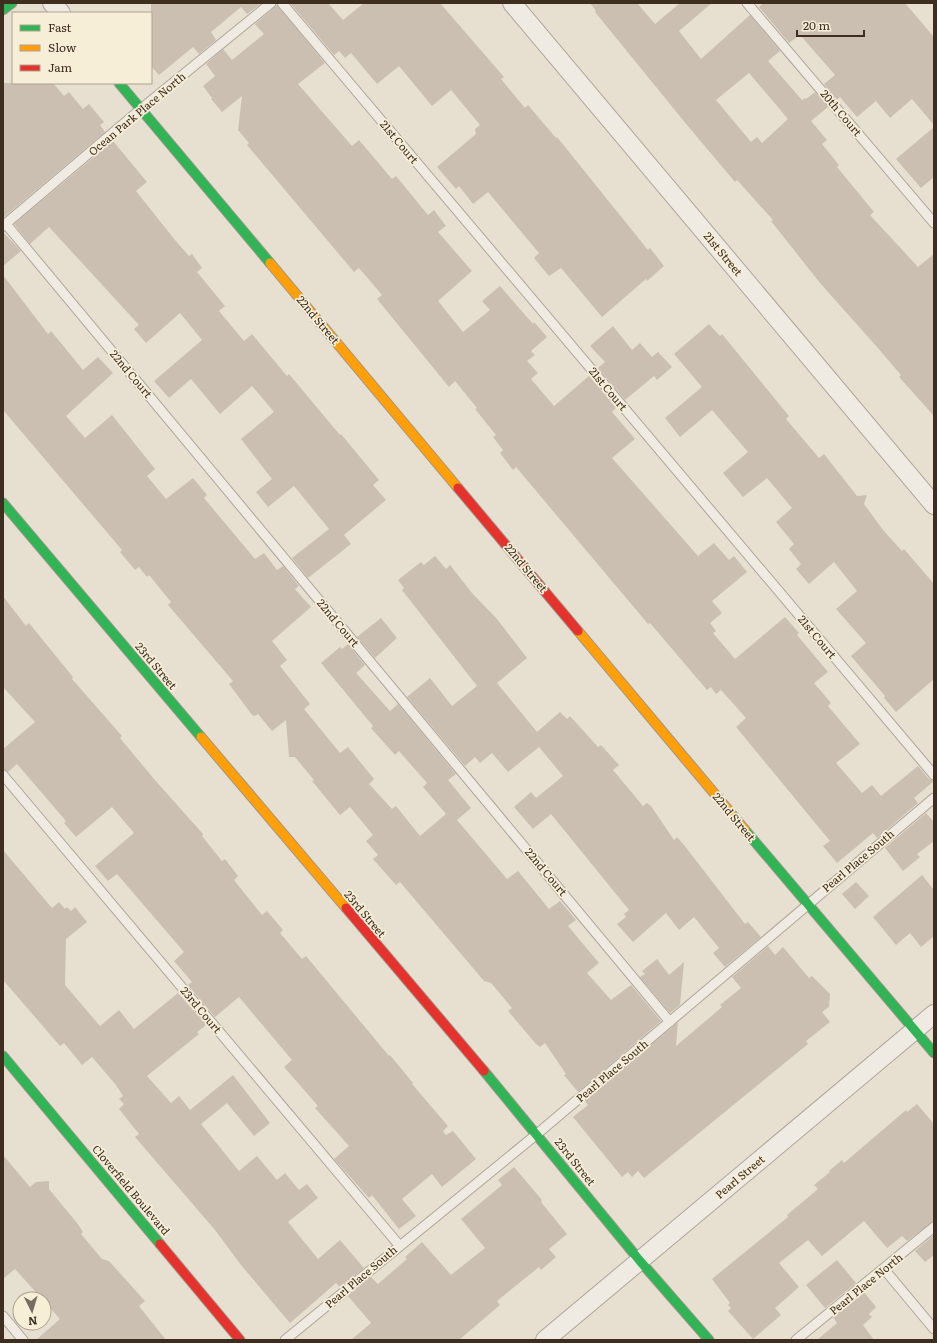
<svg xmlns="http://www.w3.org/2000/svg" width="937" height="1343" font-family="Literata,serif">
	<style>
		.building { fill: #cbbfb2; fill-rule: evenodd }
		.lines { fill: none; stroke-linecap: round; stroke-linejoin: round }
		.lane-casing { stroke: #ada599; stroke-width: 11 }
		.street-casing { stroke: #ada599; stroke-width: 20 }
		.fast-casing { stroke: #9c958a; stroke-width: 11 }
		.slow-casing { stroke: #9c958a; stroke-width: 11 }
		.jam-casing { stroke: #9c958a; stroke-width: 11 }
		.lane { stroke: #efebe3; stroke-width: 9 }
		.street { stroke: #efebe3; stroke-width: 18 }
		.fast { stroke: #30b455; stroke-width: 9 }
		.slow { stroke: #ff9f0a; stroke-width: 9 }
		.jam { stroke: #e5322d; stroke-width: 9 }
		.labels { text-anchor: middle; stroke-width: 3.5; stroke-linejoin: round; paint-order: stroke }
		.street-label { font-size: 11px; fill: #3d2e20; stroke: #f7eed8 }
	</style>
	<rect width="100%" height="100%" fill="#e7e0d1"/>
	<path class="building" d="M151,3H262L247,14L241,7L211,32L216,40L199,54L193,47L159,75L151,66Z
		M290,3H328L343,20L364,3H440L504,77L501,79L525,108L528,105L556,138L557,137L648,250L650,248L664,266L647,281L646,279L602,317L561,268L549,276L534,258L539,253L488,192L473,204L459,186L456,189L437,167L476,134L475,129L480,125L451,90L432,106L399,66L377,84L351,53L345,58L339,51L334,55Z
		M590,3H637L655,24L680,3H712L679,31L701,59L750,15L780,51L768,61L802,100L805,98L806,99L815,92L828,107L811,121L827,140L822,144L839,165L837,167L874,212L870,215L918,267L934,254V416L899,377L901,375L877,347L820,283L771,221L773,220L737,180L735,182L687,125L595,12L596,11ZM749,73L788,119L762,143L757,137L751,142L716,100Z
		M763,3H905L934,37V125L912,99L890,118L876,101L857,117L840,97L837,100L824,84L835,75L800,35L789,43L759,7Z
		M277,5L325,63L298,84L352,146L359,140L392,179L396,176L428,215L434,210L446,226L438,232L472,271L438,301L463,332L490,310L482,301L500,286L533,324L534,322L547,337L531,351L535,355L527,361L538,373L531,379L554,406L589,376L616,408L612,412L635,439L612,458L698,556L714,543L729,560L734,556L747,572L712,601L722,613L710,623L716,631L713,633L735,659L785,617L799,633L797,635L828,672L814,683L831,703L828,706L860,744L836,763L862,793L872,785L881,796L918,766L929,779L934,781L914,798L918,803L877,838L873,833L837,863L823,846L830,841L736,727L746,718L721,690L716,694L711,687L707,690L650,623L648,624L516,467L513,470L500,453L503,450L493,437L496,435L475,409L477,408L455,381L449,387L377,299L382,295L359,268L354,272L247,145L249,143L238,130L242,96L222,112L211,99L212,98L203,86L215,76L206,64L223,49L232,60L264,34L255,24Z
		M3,83H53L64,96L69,92L83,109L89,104L104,122L100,125L105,132L3,218Z
		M934,127V177L921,188L896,159Z
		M113,141L147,182L136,191L175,240L189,256L192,254L202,268L197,272L225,306L219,311L244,341L252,334L287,376L289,374L340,435L341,434L379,480L373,485L386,500L344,535L351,544L308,578L292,558L329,529L294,486L268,507L256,492L272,479L241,439L274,412L252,386L220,414L191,379L169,398L154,381L202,340L180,313L146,343L134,329L139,325L49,227L30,244L14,224Z
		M3,232L21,251L3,266Z
		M3,275L48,334L51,331L83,370L98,357L113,373L66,416L85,438L112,415L155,469L147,476L166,499L193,478L207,495L204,498L255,559L264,553L277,570L283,566L299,586L295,589L311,607L272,641L287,660L280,666L310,704L304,709L340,753L348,747L374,779L369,784L392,809L396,806L420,836L446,814L423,787L427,783L399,751L395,755L371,728L373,726L321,663L340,647L342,649L348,644L365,665L356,673L390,711L398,704L456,774L448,780L471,808L457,820L507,879L518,871L549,909L560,901L576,920L568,926L599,963L587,973L611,1000L631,985L661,1021L578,1092L564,1075L566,1074L545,1043L540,1047L536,1044L508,1011L512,1008L491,983L484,981L400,882L396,885L373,859L378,855L366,841L373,835L350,807L340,815L312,781L314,780L295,757H289L286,720L272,731L258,714L255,716L252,715L229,684L233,681L168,605L171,602L149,575L147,577L139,567L135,570L120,552L122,550L3,410Z
		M709,324L720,336L722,334L789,416L786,419L819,458L824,454L857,496L867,495L864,504L883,530L902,551L904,549L934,584V679L896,712L884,698L885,696L851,656L866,643L836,609L857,591L834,562L809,584L796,569L801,564L789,549L794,544L776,522L792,508L767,478L743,497L723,473L748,452L712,410L680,437L665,418L702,387L674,354Z
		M613,326L632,350L640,343L652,357L658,352L672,367L657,380L654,376L625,400L598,368L605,362L590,346Z
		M435,556L446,569L450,565L472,593L497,619L527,658L497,683L537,732L560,712L567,719L570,716L598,747L601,745L619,765L613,770L643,806L647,803L651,806L674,840L677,837L684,845L745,924L748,922L761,937L725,967L713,953L719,948L694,917L679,930L666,913L633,942L617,924L626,917L624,914L629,910L551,814L533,829L514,807L531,792L536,798L563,776L539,747L508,772L492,753L480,763L475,757L465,766L407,697L430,678L452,706L477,686L402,590L404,588L398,580L421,562L424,565Z
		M3,596L26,626L29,623L73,677L72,679L122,736L120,738L154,779L203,834L202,836L222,861L225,859L238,876L234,880L262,915L267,911L283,930L280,933L302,959L306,956L389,1056L390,1055L413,1083L412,1084L448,1126L443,1131L446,1135L453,1131L476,1159L442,1187L432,1174L402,1199L416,1216L399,1229L372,1195L369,1198L334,1159L349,1146L315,1108L318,1106L284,1067L292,1060L239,997L215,1017L188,985L192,982L174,961L184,952L117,874L108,881L95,866L134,833L112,807L76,837L64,823L66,821L17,764L8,772L3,769V749L35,722L3,687Z
		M381,618L397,638L375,658L357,637Z
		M926,813L934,822V841L917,854L920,857L903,871L885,848Z
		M3,850L52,908L59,902L65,909L67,907L71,911L75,907L87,922L66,939L65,985L100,1026L119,1010L134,1029L178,993L206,1025L197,1032L199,1034L147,1076L171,1103L179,1096L190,1110L233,1075L270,1123L254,1136L227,1103L201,1124L239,1171L257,1156L277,1180L285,1173L299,1190L307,1184L318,1198L288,1222L318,1259L340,1240L364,1268L340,1287L336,1283L290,1323L241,1265L215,1230L135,1137L139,1134L119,1109L124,1104L119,1099L123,1096L116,1085L92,1057L82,1065L64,1043L60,1046L3,980Z
		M922,875L934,890V936L921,947L910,933L896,945L873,917Z
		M856,882L869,896L855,909L842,894Z
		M768,946L775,955L783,947L809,978L812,976L830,994L829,1007L822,1012L830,1022L806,1041L808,1044L644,1178L638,1171L632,1177L628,1172L622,1177L573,1117L588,1105L585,1101L678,1022L676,1046L722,1007L720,1005L741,988L732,977Z
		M657,959L669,975L684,962L680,1005L670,1013L640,977L645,974L642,971Z
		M917,1104L934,1124V1221L907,1241L902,1236L887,1248L864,1221L822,1256L808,1240L779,1263L799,1287L775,1308L781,1315L753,1339L728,1311L731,1308L728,1305L730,1303L712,1279L788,1217L787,1215L818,1189L814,1185L830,1172L829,1171L842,1160L844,1163L906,1110L907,1112Z
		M3,1155L30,1187L36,1182L49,1181V1189L77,1223L83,1232L81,1234L102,1259L109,1261L145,1301L139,1306L166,1340H36L60,1319L44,1301V1299H42L15,1269L3,1279Z
		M514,1167L542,1200L541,1202L567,1234L549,1249L556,1257L541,1270L539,1267L497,1301L500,1305L459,1340H351L371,1323L348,1296L371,1277L378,1284L407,1259L405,1257L422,1242L451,1275L485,1248L461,1219L502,1185L498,1180Z
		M934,1235V1255L925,1262L915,1251Z
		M837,1260L856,1283L825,1308L806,1285Z
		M864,1292L876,1307L869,1314L872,1317L863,1325L874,1340H817L837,1323L833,1317Z"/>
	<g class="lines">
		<defs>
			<path id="lane" d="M282,3L934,775
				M747,3L934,223
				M6,224L670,1022
				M3,226L141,109L271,3
				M3,775L399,1245
				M884,1269L934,1329
				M3,1316L23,1340
				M285,1340L537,1134L934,798
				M796,1340L934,1227"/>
			<path id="street" d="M52,3L61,13
				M512,3L934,505
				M545,1340L934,1014"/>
			<path id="fast" d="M3,10L12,3
				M119,83L270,263
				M3,503L201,737
				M745,830L934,1053
				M3,1056L160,1244
				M484,1071L640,1261L709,1340"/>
			<path id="slow" d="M270,263L458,488
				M578,631L745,830
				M201,737L346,908"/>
			<path id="jam" d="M458,488L578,631
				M346,908L484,1071
				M160,1244L240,1340"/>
		</defs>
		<use href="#lane" class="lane-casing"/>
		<use href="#street" class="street-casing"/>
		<use href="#fast" class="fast-casing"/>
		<use href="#slow" class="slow-casing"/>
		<use href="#jam" class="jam-casing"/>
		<use href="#lane" class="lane"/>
		<use href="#street" class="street"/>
		<use href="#fast" class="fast"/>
		<use href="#slow" class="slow"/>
		<use href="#jam" class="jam"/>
	</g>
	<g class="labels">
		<g class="street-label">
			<text transform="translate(841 113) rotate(50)" y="4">20th Court</text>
			<text transform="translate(137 114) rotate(-40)" y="4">Ocean Park Place North</text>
			<text transform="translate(399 142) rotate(50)" y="4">21st Court</text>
			<text transform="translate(723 254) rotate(50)" y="4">21st Street</text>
			<text transform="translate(318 320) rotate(50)" y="4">22nd Street</text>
			<text transform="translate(131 374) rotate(50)" y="4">22nd Court</text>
			<text transform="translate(608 389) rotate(50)" y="4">21st Court</text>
			<text transform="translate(526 568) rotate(50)" y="4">22nd Street</text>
			<text transform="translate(338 623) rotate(50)" y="4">22nd Court</text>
			<text transform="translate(817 637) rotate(50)" y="4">21st Court</text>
			<text transform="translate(156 666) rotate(50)" y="4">23rd Street</text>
			<text transform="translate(734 817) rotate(50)" y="4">22nd Street</text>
			<text transform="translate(858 861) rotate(-40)" y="4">Pearl Place South</text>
			<text transform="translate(546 872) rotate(50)" y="4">22nd Court</text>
			<text transform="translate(365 914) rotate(50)" y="4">23rd Street</text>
			<text transform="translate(201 1010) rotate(50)" y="4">23rd Court</text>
			<text transform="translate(612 1071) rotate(-40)" y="4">Pearl Place South</text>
			<text transform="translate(575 1162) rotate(51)" y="4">23rd Street</text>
			<text transform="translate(740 1177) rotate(-40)" y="4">Pearl Street</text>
			<text transform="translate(131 1190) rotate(50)" y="4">Cloverfield Boulevard</text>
			<text transform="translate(361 1277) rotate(-40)" y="4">Pearl Place South</text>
			<text transform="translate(866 1284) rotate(-39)" y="4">Pearl Place North</text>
		</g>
	</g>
	<rect width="937" height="1343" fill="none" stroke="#3d2e20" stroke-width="8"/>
	<rect x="12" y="12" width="140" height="72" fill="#f7eed8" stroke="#ada18e"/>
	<rect x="20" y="25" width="20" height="6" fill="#30b455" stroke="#ada18e"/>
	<text x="48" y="32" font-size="12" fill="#3d2e20">Fast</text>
	<rect x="20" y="45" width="20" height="6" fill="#ff9f0a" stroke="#ada18e"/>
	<text x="48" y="52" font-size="12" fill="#3d2e20">Slow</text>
	<rect x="20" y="65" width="20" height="6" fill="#e5322d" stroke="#ada18e"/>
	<text x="48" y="72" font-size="12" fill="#3d2e20">Jam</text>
	<g transform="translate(32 1311) rotate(175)"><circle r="19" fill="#f7eed8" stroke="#ada18e"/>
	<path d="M0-3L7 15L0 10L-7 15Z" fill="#786c5e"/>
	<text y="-6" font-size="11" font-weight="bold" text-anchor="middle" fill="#3d2e20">N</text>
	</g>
	<path d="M797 30v6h67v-6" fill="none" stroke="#3d2e20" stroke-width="2"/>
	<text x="803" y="30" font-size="12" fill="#3d2e20" stroke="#f7eed8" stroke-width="3" paint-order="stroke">20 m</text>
</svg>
